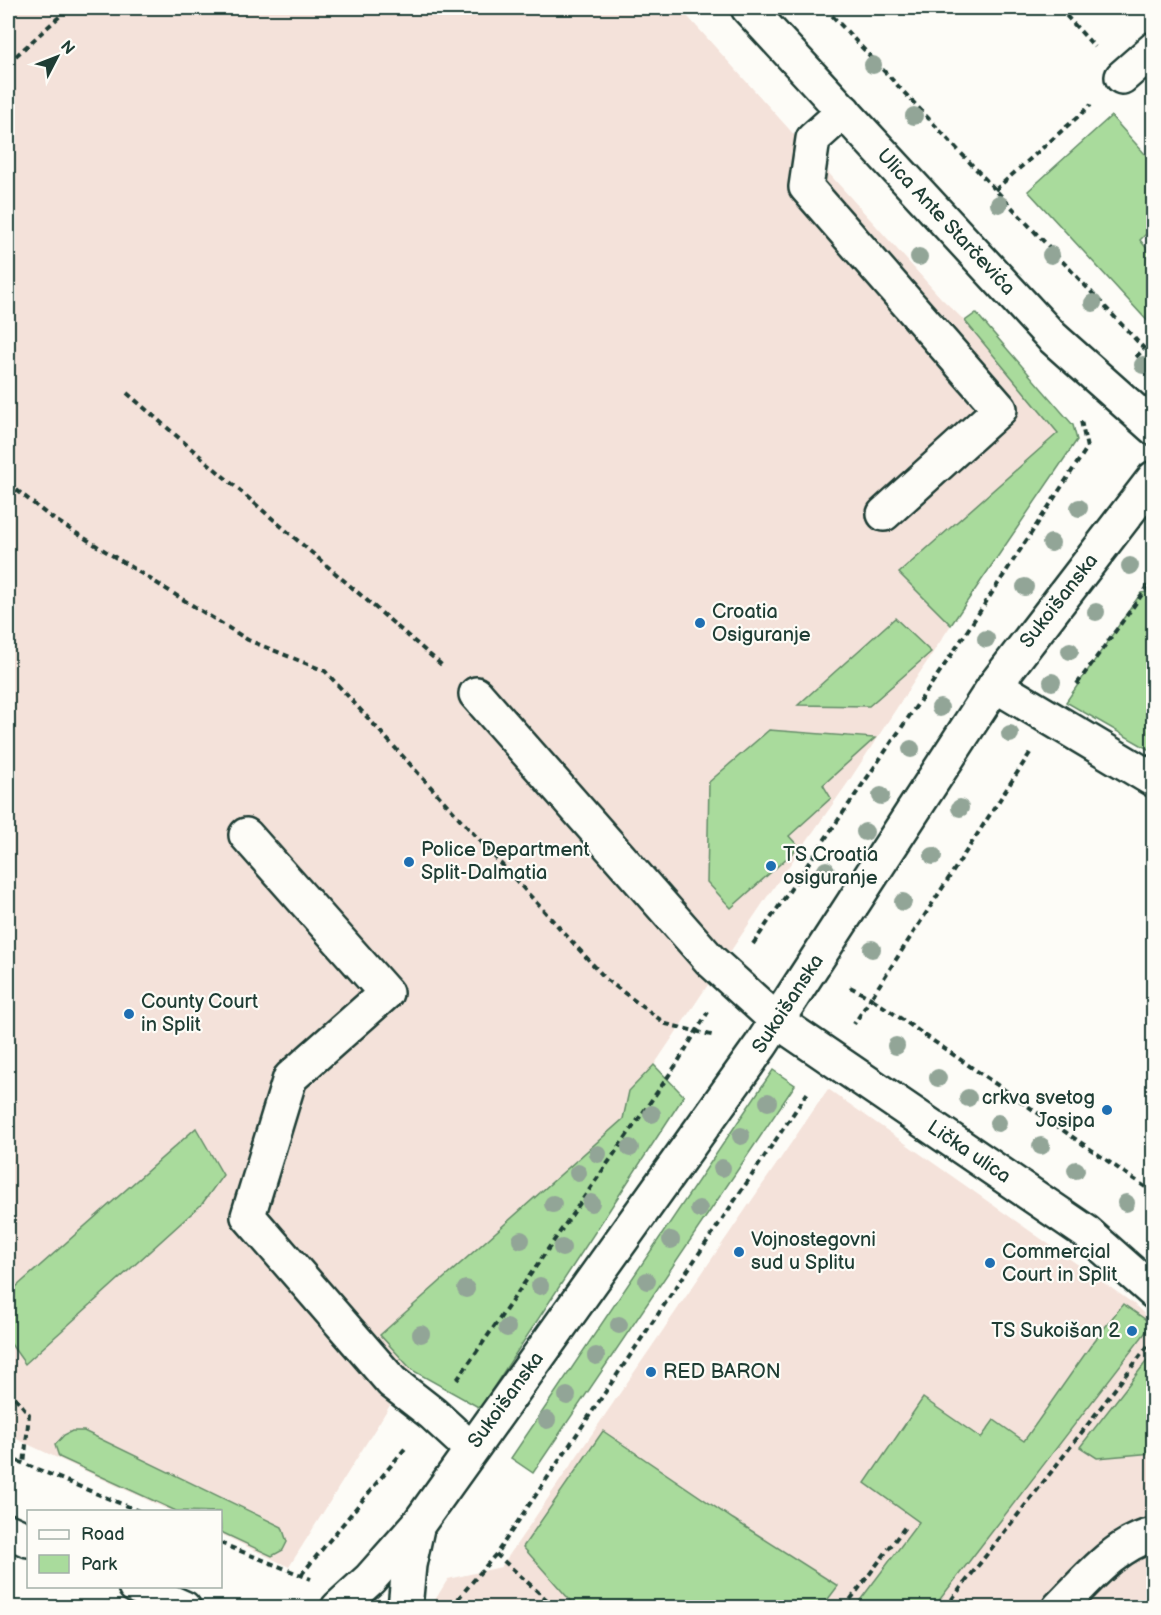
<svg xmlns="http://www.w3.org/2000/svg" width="1161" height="1615" font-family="'Balsamiq Sans',sans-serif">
<rect width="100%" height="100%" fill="#fdfcf7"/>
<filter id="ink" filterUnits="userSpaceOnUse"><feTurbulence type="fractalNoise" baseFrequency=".0167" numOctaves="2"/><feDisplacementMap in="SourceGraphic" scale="12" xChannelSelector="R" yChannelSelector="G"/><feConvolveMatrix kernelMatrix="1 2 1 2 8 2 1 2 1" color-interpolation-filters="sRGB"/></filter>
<g filter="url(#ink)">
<!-- built -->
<g fill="#f4e2da">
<path d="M 8,8 L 680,8 L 941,298 L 965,321 L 1059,433 L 899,573 L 951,625 L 847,784 L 767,897 L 654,1065 L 629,1091 L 623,1119 L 381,1335 L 412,1370 L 289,1567 L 221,1534 L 220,1512 L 171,1511 L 8,1435 Z"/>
<path d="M 828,1089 L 1134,1304 L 1153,1323 L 1153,1607 L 430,1608 L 448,1579 L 501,1567 Z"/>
</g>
<!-- green -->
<g fill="#a9db9c" stroke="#648c68" stroke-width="1.5">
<path d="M 1111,116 L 1153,163 L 1153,227 L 1140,240 L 1153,256 L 1153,327 L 1028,191 Z"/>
<path d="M 976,313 L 1073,425 L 1077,440 L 951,625 L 899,573 L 1058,433 L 965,321 Z"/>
<path d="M 1153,591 L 1154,591 L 1153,752 L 1066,702 L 1141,593 Z"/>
<path d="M 895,618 L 931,652 L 869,706 L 798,705 Z"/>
<path d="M 769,730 L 875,738 L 823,785 L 831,798 L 789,836 L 799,847 L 731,908 L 707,882 L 709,782 Z"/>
<path d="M 654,1065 L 684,1096 L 480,1408 L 412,1370 L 380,1335 L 623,1119 L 629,1091 Z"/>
<path d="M 773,1070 L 795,1085 L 533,1473 L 511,1458 Z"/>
<path d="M 196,1128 L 223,1175 L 202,1204 L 25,1364 L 8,1340 L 8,1294 Z"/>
<path d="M 1123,1304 L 1152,1324 L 934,1607 L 855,1607 L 919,1522 L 865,1483 L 923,1398 L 981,1438 L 994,1420 L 1024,1441 L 1092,1344 Z"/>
<path d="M 1153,1353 L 1153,1453 L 1097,1458 L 1080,1447 Z"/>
<path d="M 72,1431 L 84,1431 L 282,1527 L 287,1542 L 283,1550 L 272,1556 L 221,1532 L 220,1512 L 176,1511 L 59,1457 L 55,1445 L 64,1435 Z"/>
<path d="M 603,1431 L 733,1519 L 838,1586 L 822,1607 L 576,1607 L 523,1547 Z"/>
</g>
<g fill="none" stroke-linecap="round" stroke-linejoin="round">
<!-- minor casing -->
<g stroke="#1f3d34" stroke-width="38">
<g id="minor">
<path d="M 748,8 L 1052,337 L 1154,428"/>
<path d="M 1122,77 L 1154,49"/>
<path d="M 844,111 L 813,139 L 806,187 L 1000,409 L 884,514"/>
<path d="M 995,685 L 1154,780"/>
<path d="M 476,694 L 710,960 L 777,1021 L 1086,1232 L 1154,1292"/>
<path d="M 246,835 L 386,993 L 290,1078 L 248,1216 L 392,1382 L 433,1414 L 471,1449"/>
<path d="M 8,1531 L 28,1540"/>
<path d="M 135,1586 L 184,1608"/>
<path d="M 338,1608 L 370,1579 L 417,1526 L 761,1045 L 995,685 L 1154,478"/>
<path d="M 405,1608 L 409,1565 L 417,1528"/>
<path d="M 1059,1608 C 1085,1582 1117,1542 1154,1535"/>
</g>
</g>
<!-- path -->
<g stroke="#1f3d34" stroke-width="4" stroke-dasharray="6 4.5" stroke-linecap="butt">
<path d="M 825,8 L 1154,359"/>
<path d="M 1059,8 L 1095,47"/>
<path d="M 8,63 L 69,8"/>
<path d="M 995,190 L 1091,105"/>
<path d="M 1136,357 L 1144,349"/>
<path d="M 127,393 L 444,667"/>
<path d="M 8,483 L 49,516 L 248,640 L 325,671 L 607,980 L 666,1024 L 715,1036"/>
<path d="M 1077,684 L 1154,578"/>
<path d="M 1030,753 L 871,998 L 1154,1193"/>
<path d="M 753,944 L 952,654 L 1087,448 L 1081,421"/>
<path d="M 850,987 L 871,998 L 854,1024"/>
<path d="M 457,1380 L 676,1065 L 708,1012"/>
<path d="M 8,1389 L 29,1414 L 24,1465"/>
<path d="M 8,1457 L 141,1512"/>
<path d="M 220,1543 L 311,1579"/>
<path d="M 496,1554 L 556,1608"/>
<path d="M 301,1575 L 407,1446"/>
<path d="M 8,1605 L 13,1608"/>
<path d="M 453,1608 L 457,1600 L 496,1554 L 808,1092"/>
<path d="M 844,1608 L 905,1527"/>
<path d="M 945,1608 L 1052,1471 L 1154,1338"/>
</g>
<!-- minor -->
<use href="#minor" stroke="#fdfcf7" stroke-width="33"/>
</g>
<!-- trees -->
<g fill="#92a597">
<circle cx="873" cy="65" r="9"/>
<circle cx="914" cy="116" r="9"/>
<circle cx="999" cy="204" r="9"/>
<circle cx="1051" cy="255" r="9"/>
<circle cx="919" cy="257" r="9"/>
<circle cx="1093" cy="303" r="9"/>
<circle cx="1143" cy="365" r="9"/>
<circle cx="1079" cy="508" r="9"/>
<circle cx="1051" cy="543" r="9"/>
<circle cx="1130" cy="566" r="9"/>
<circle cx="1025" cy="587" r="9"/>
<circle cx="1096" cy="612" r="9"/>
<circle cx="986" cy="639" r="9"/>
<circle cx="1070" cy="651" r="9"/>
<circle cx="1052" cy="682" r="9"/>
<circle cx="940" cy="708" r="9"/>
<circle cx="1010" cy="734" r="9"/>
<circle cx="911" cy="749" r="9"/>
<circle cx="881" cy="796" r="9"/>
<circle cx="960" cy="808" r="9"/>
<circle cx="865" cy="832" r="9"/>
<circle cx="933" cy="856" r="9"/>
<circle cx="826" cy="870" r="9"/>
<circle cx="903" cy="902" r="9"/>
<circle cx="872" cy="949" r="9"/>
<circle cx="896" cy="1046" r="9"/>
<circle cx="938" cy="1078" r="9"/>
<circle cx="968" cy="1098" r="9"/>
<circle cx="768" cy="1102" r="9"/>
<circle cx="652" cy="1114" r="9"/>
<circle cx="998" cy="1123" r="9"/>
<circle cx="741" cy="1136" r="9"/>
<circle cx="1041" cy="1146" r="9"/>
<circle cx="630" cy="1148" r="9"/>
<circle cx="598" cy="1154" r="9"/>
<circle cx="722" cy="1168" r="9"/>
<circle cx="1076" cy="1170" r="9"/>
<circle cx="578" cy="1173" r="9"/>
<circle cx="591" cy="1203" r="9"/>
<circle cx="1126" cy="1203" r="9"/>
<circle cx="553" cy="1204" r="9"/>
<circle cx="699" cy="1209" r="9"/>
<circle cx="521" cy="1240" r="9"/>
<circle cx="671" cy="1240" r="9"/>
<circle cx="562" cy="1248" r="9"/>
<circle cx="647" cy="1281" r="9"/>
<circle cx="540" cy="1286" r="9"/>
<circle cx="466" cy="1289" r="9"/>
<circle cx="619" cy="1325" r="9"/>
<circle cx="507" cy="1328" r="9"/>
<circle cx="421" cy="1334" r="9"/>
<circle cx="596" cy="1356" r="9"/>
<circle cx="567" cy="1396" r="9"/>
<circle cx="547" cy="1420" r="9"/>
</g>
</g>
<!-- markers -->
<g fill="#1f6fb2" stroke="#fdfcf7" stroke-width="2">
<circle cx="700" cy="623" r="6"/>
<circle cx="409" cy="862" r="6"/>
<circle cx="771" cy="866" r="6"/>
<circle cx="129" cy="1014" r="6"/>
<circle cx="1107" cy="1110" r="6"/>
<circle cx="739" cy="1252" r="6"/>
<circle cx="990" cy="1263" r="6"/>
<circle cx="1132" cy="1331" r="6"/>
<circle cx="651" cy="1372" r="6"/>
</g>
<g text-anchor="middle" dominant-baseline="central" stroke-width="4.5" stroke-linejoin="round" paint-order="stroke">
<!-- street labels -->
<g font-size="20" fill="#1f3d34" stroke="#fdfcf7">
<text transform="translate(946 222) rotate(47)">Ulica Ante Starčevića</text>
<text transform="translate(1059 601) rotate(-52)">Sukoišanska</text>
<text transform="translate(788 1004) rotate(-57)">Sukoišanska</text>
<text transform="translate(969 1152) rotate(34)">Lička ulica</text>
<text transform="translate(506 1400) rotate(-54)">Sukoišanska</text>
</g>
<!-- poi labels -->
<g font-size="20" fill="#1f3d34" stroke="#fdfcf7" text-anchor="start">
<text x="712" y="612">Croatia<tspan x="712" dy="23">Osiguranje</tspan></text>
<text x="421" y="850">Police Department<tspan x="421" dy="23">Split-Dalmatia</tspan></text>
<text x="783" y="855">TS Croatia<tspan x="783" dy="23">osiguranje</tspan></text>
<text x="141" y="1002">County Court<tspan x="141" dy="23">in Split</tspan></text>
<text x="1095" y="1098" text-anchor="end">crkva svetog<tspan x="1095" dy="23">Josipa</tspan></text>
<text x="751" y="1240">Vojnostegovni<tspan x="751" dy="23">sud u Splitu</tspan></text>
<text x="1002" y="1252">Commercial<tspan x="1002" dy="23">Court in Split</tspan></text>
<text x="1120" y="1331" text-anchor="end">TS Sukoišan 2</text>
<text x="663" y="1372">RED BARON</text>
</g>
</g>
<!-- margin -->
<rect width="1161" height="1615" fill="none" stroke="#fdfcf7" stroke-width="30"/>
<rect x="15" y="15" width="1131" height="1585" fill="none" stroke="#1f3d34" stroke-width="2" filter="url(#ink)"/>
<!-- legend -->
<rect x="27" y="1510" width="195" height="78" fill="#fdfcf7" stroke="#a4b0a9" stroke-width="1.5"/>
<rect x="39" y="1530" width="30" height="9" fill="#fdfcf7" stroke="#a4b0a9" stroke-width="1.5"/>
<text x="81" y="1540" font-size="18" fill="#1f3d34">Road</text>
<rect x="39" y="1555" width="30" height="18" fill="#a9db9c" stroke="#a4b0a9" stroke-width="1.5"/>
<text x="81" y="1570" font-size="18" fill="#1f3d34">Park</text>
<!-- north arrow -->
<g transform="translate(57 57) rotate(48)" stroke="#fdfcf7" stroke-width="4.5" paint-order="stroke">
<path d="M0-4.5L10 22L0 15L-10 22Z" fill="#1f3d34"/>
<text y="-9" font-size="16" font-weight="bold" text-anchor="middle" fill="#1f3d34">N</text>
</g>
</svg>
